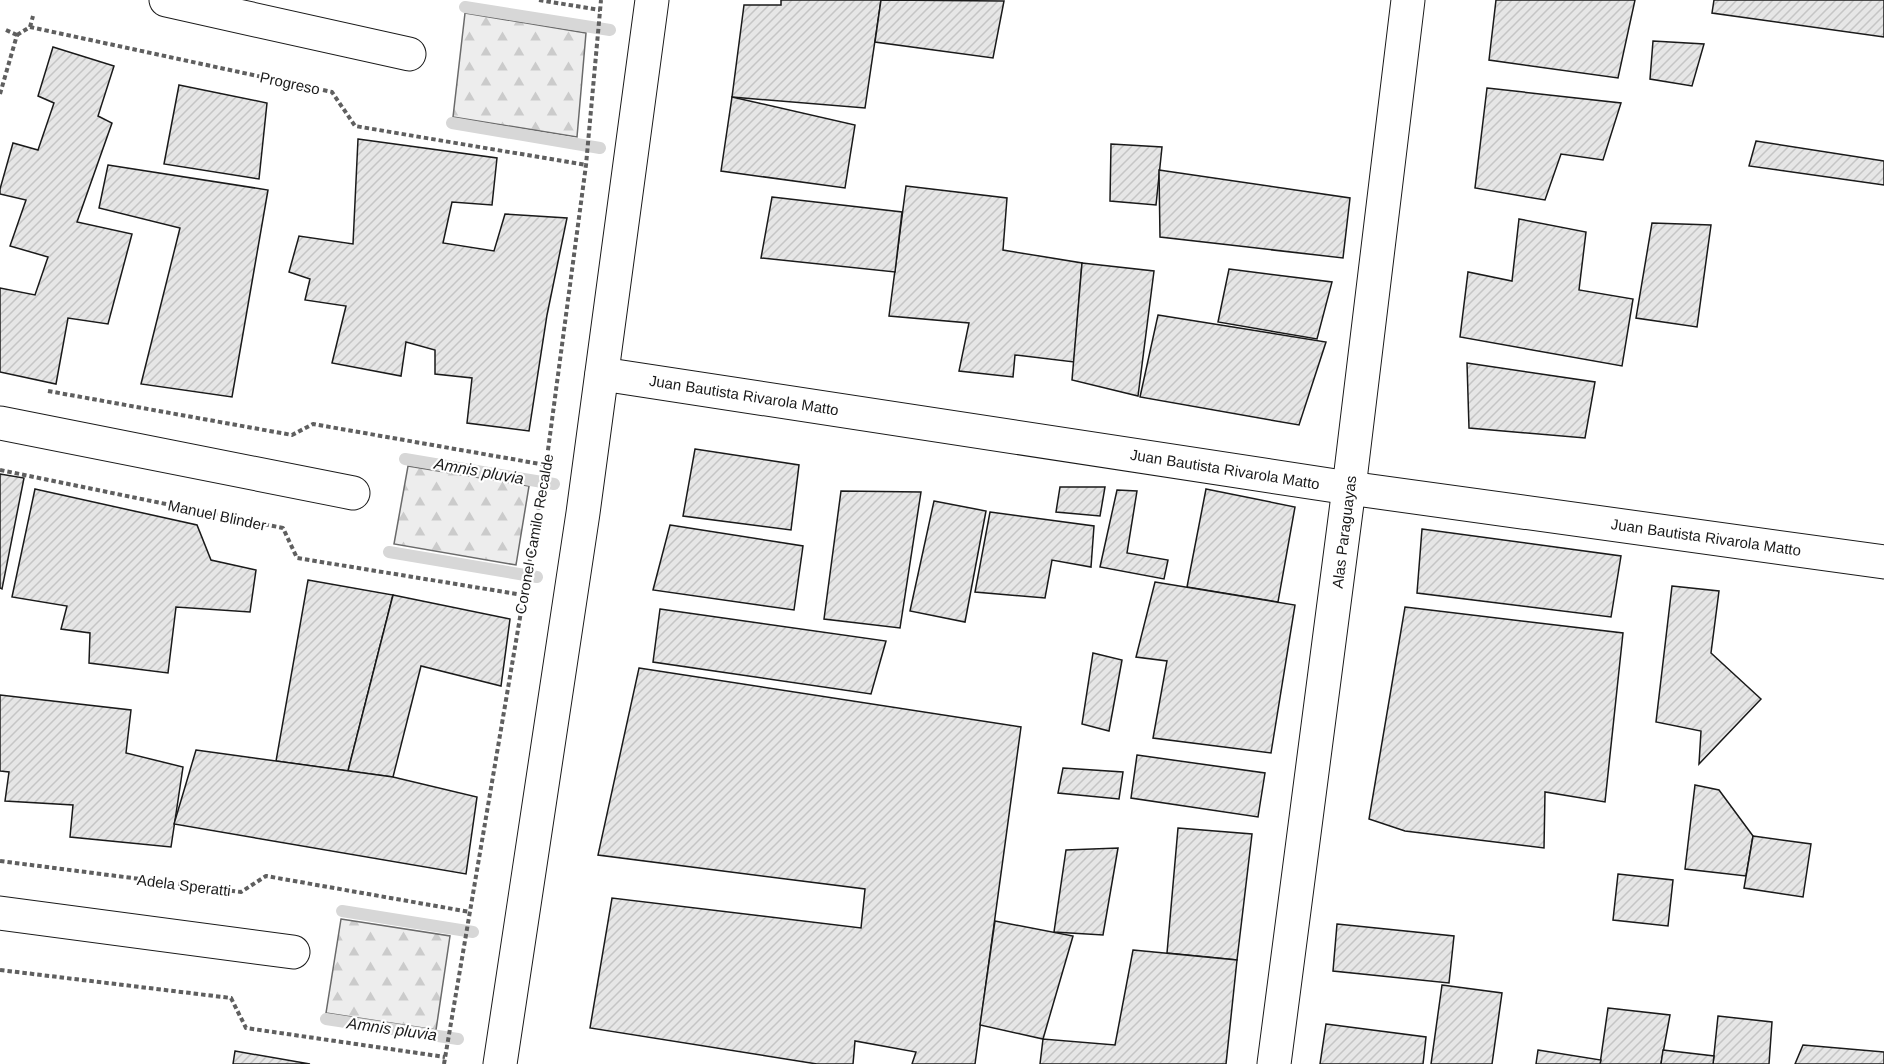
<svg xmlns="http://www.w3.org/2000/svg" width="1884" height="1064" font-family="Helvetica,sans-serif">
<defs>
<pattern id="forest-firs" width="22" height="20" patternUnits="userSpaceOnUse" patternTransform="scale(1.5)"><rect width="22" height="20" fill="#ededed"/><path d="M5 1l3.5 6h-7zM16 11l3.5 6h-7z" fill="#cbcbcb"/></pattern>
<pattern id="building-hatch" width="6" height="6" patternUnits="userSpaceOnUse" patternTransform="scale(1.5)"><rect width="6" height="6" fill="#e6e6e6"/><path d="M-1 1l2-2M0 6l6-6M5 7l2-2" fill="none" stroke="#c5c5c5"/></pattern>
</defs>
<rect width="100%" height="100%" fill="#fff"/>
<!-- forest -->
<g fill="url(#forest-firs)" stroke="#6a6a6a" stroke-width="1.5">
<path d="M 465,13 L 586,33 L 577,137 L 453,117 Z"/>
<path d="M 408,466 L 529,486 L 516,565 L 394,544 Z"/>
<path d="M 341,919 L 450,936 L 436,1030 L 326,1013 Z"/>
</g>
<g fill="none" stroke-linecap="round" stroke-linejoin="round">
<!-- stream -->
<g stroke="#d7d7d7" stroke-width="12">
<path d="M 465,7 L 610,30"/>
<path d="M 452,123 L 600,148"/>
<path d="M 405,459 L 554,484"/>
<path d="M 389,552 L 537,577"/>
<path d="M 342,911 L 473,932"/>
<path d="M 326,1019 L 458,1039"/>
</g>
</g>
<!-- building -->
<g fill="url(#building-hatch)" stroke="#1a1a1a" stroke-width="1.5">
<path d="M 781,0 L 881,0 L 865,108 L 732,97 L 744,5 L 781,5 Z"/>
<path d="M 881,0 L 1004,1 L 993,58 L 875,42 Z"/>
<path d="M 1496,0 L 1635,0 L 1618,78 L 1489,60 Z"/>
<path d="M 1714,0 L 1884,0 L 1884,37 L 1712,13 Z"/>
<path d="M 1653,41 L 1704,44 L 1692,86 L 1650,79 Z"/>
<path d="M 53,47 L 114,66 L 98,116 L 112,123 L 77,222 L 132,234 L 108,324 L 68,318 L 56,384 L 0,372 L 0,288 L 35,295 L 48,257 L 10,246 L 26,200 L 0,194 L 0,189 L 13,143 L 38,150 L 54,103 L 38,96 Z"/>
<path d="M 179,85 L 267,103 L 259,179 L 164,164 Z"/>
<path d="M 1487,88 L 1621,103 L 1603,160 L 1561,154 L 1545,200 L 1475,188 Z"/>
<path d="M 732,97 L 855,125 L 845,188 L 721,171 Z"/>
<path d="M 358,139 L 497,158 L 492,205 L 452,202 L 443,243 L 494,251 L 505,214 L 567,218 L 547,315 L 529,431 L 467,423 L 472,378 L 435,374 L 435,350 L 406,342 L 401,376 L 332,363 L 346,306 L 305,300 L 310,279 L 289,272 L 299,236 L 353,244 Z"/>
<path d="M 1756,141 L 1884,161 L 1884,185 L 1749,166 Z"/>
<path d="M 1111,144 L 1162,147 L 1156,205 L 1110,201 Z"/>
<path d="M 108,165 L 268,190 L 232,397 L 141,384 L 180,228 L 99,208 Z"/>
<path d="M 1159,170 L 1350,198 L 1343,258 L 1160,237 Z"/>
<path d="M 906,186 L 1007,198 L 1003,250 L 1082,263 L 1074,362 L 1015,355 L 1013,377 L 959,371 L 969,323 L 889,316 Z"/>
<path d="M 772,197 L 902,212 L 895,272 L 761,258 Z"/>
<path d="M 1519,219 L 1586,232 L 1579,290 L 1633,299 L 1622,366 L 1460,337 L 1468,272 L 1512,281 Z"/>
<path d="M 1652,223 L 1711,225 L 1697,327 L 1636,318 Z"/>
<path d="M 1082,263 L 1154,271 L 1138,396 L 1072,380 Z"/>
<path d="M 1229,269 L 1332,282 L 1317,339 L 1218,322 Z"/>
<path d="M 1158,315 L 1326,342 L 1299,425 L 1140,397 Z"/>
<path d="M 1467,363 L 1595,382 L 1585,438 L 1469,428 Z"/>
<path d="M 695,449 L 799,465 L 791,530 L 683,516 Z"/>
<path d="M 0,474 L 24,478 L 2,589 L 0,588 Z"/>
<path d="M 1060,487 L 1105,487 L 1100,516 L 1056,512 Z"/>
<path d="M 35,489 L 197,525 L 211,560 L 256,570 L 250,612 L 176,607 L 168,673 L 89,663 L 90,633 L 61,629 L 67,606 L 12,597 Z"/>
<path d="M 1206,489 L 1295,507 L 1278,602 L 1187,587 Z"/>
<path d="M 1117,490 L 1137,491 L 1127,553 L 1168,560 L 1164,579 L 1100,567 Z"/>
<path d="M 841,491 L 921,492 L 900,628 L 824,619 Z"/>
<path d="M 934,501 L 986,511 L 965,622 L 910,611 Z"/>
<path d="M 990,512 L 1094,526 L 1091,567 L 1052,560 L 1045,598 L 975,592 Z"/>
<path d="M 670,525 L 803,546 L 794,610 L 653,590 Z"/>
<path d="M 1422,529 L 1621,556 L 1611,617 L 1417,593 Z"/>
<path d="M 308,580 L 393,595 L 348,771 L 276,761 Z"/>
<path d="M 1155,582 L 1295,605 L 1271,753 L 1153,738 L 1167,661 L 1136,657 Z"/>
<path d="M 1672,586 L 1719,591 L 1711,653 L 1761,699 L 1699,764 L 1701,731 L 1656,722 Z"/>
<path d="M 393,595 L 510,619 L 501,686 L 421,666 L 393,777 L 348,771 Z"/>
<path d="M 1405,607 L 1623,633 L 1605,802 L 1545,792 L 1544,848 L 1405,831 L 1369,819 Z"/>
<path d="M 660,609 L 886,641 L 871,694 L 653,662 Z"/>
<path d="M 1093,653 L 1122,660 L 1109,731 L 1082,724 Z"/>
<path d="M 639,668 L 1021,727 L 975,1064 L 912,1064 L 916,1052 L 855,1041 L 853,1064 L 817,1064 L 590,1028 L 612,898 L 861,928 L 865,889 L 598,855 Z"/>
<path d="M 0,695 L 131,710 L 126,753 L 183,767 L 171,847 L 70,837 L 73,805 L 5,801 L 9,772 L 0,771 Z"/>
<path d="M 196,750 L 393,777 L 477,797 L 466,874 L 174,824 Z"/>
<path d="M 1137,755 L 1265,773 L 1258,817 L 1131,798 Z"/>
<path d="M 1063,768 L 1123,772 L 1119,799 L 1058,793 Z"/>
<path d="M 1695,785 L 1719,790 L 1753,836 L 1746,876 L 1685,869 Z"/>
<path d="M 1178,828 L 1252,834 L 1237,960 L 1167,953 Z"/>
<path d="M 1753,836 L 1811,844 L 1803,897 L 1744,888 Z"/>
<path d="M 1118,848 L 1103,935 L 1054,932 L 1066,850 Z"/>
<path d="M 1618,874 L 1673,880 L 1668,926 L 1613,920 Z"/>
<path d="M 995,921 L 1073,936 L 1043,1039 L 980,1025 Z"/>
<path d="M 1337,924 L 1454,936 L 1449,983 L 1333,971 Z"/>
<path d="M 1133,950 L 1237,960 L 1226,1064 L 1040,1064 L 1043,1039 L 1115,1045 Z"/>
<path d="M 1442,985 L 1502,993 L 1492,1064 L 1431,1064 Z"/>
<path d="M 1608,1008 L 1670,1015 L 1661,1064 L 1600,1064 Z"/>
<path d="M 1718,1016 L 1772,1022 L 1769,1064 L 1713,1064 Z"/>
<path d="M 1326,1024 L 1426,1037 L 1423,1064 L 1320,1064 Z"/>
<path d="M 1803,1045 L 1884,1052 L 1884,1064 L 1795,1064 Z"/>
<path d="M 1538,1050 L 1601,1060 L 1600,1064 L 1536,1064 Z"/>
<path d="M 1663,1050 L 1714,1056 L 1713,1064 L 1661,1064 Z"/>
<path d="M 235,1051 L 310,1064 L 233,1064 Z"/>
</g>
<g fill="none" stroke-linecap="round" stroke-linejoin="round">
<!-- minor casing -->
<g stroke="#1a1a1a" stroke-width="35">
<g id="minor">
<path d="M 166,0 L 409,54"/>
<path d="M 602,374 L 1349,488 L 1884,562"/>
<path d="M 0,423 L 353,493"/>
<path d="M 0,913 L 293,952"/>
<path d="M 500,1064 L 583,513 L 652,0"/>
<path d="M 1274,1064 L 1349,488 L 1408,0"/>
</g>
</g>
<!-- path -->
<g stroke="#5f5f5f" stroke-width="4" stroke-dasharray="4.5 3" stroke-linecap="butt">
<path d="M 539,0 L 600,10"/>
<path d="M 30,27 L 33,16"/>
<path d="M 6,30 L 17,35"/>
<path d="M 17,35 L 30,27 L 332,92 L 355,126 L 586,165"/>
<path d="M 0,94 L 17,35"/>
<path d="M 48,391 L 292,435 L 313,424 L 546,465"/>
<path d="M 0,470 L 283,528 L 297,558 L 523,595"/>
<path d="M 0,861 L 241,892 L 266,876 L 470,912"/>
<path d="M 0,970 L 231,998 L 246,1028 L 445,1057"/>
<path d="M 444,1064 L 546,465 L 586,165 L 601,0"/>
</g>
<!-- minor -->
<use href="#minor" stroke="#fff" stroke-width="33"/>
</g>
<g text-anchor="middle" dominant-baseline="central" stroke-width="4.5" stroke-linejoin="round" paint-order="stroke">
<!-- street labels -->
<g font-size="15" fill="#1a1a1a" stroke="#fff">
<text transform="translate(290 83) rotate(12)">Progreso</text>
<text transform="translate(744 395) rotate(9)">Juan Bautista Rivarola Matto</text>
<text transform="translate(1225 469) rotate(9)">Juan Bautista Rivarola Matto</text>
<text transform="translate(217 515) rotate(12)">Manuel Blinder</text>
<text transform="translate(1344 532) rotate(-83)">Alas Paraguayas</text>
<text transform="translate(534 534) rotate(-80)">Coronel Camilo Recalde</text>
<text transform="translate(1706 537) rotate(8)">Juan Bautista Rivarola Matto</text>
<text transform="translate(184 885) rotate(7)">Adela Speratti</text>
</g>
<!-- water labels -->
<g font-size="16" font-style="italic" fill="#1a1a1a" stroke="#fff">
<text transform="translate(479 471) rotate(10)">Amnis pluvia</text>
<text transform="translate(392 1029) rotate(8)">Amnis pluvia</text>
</g>
</g>
</svg>
